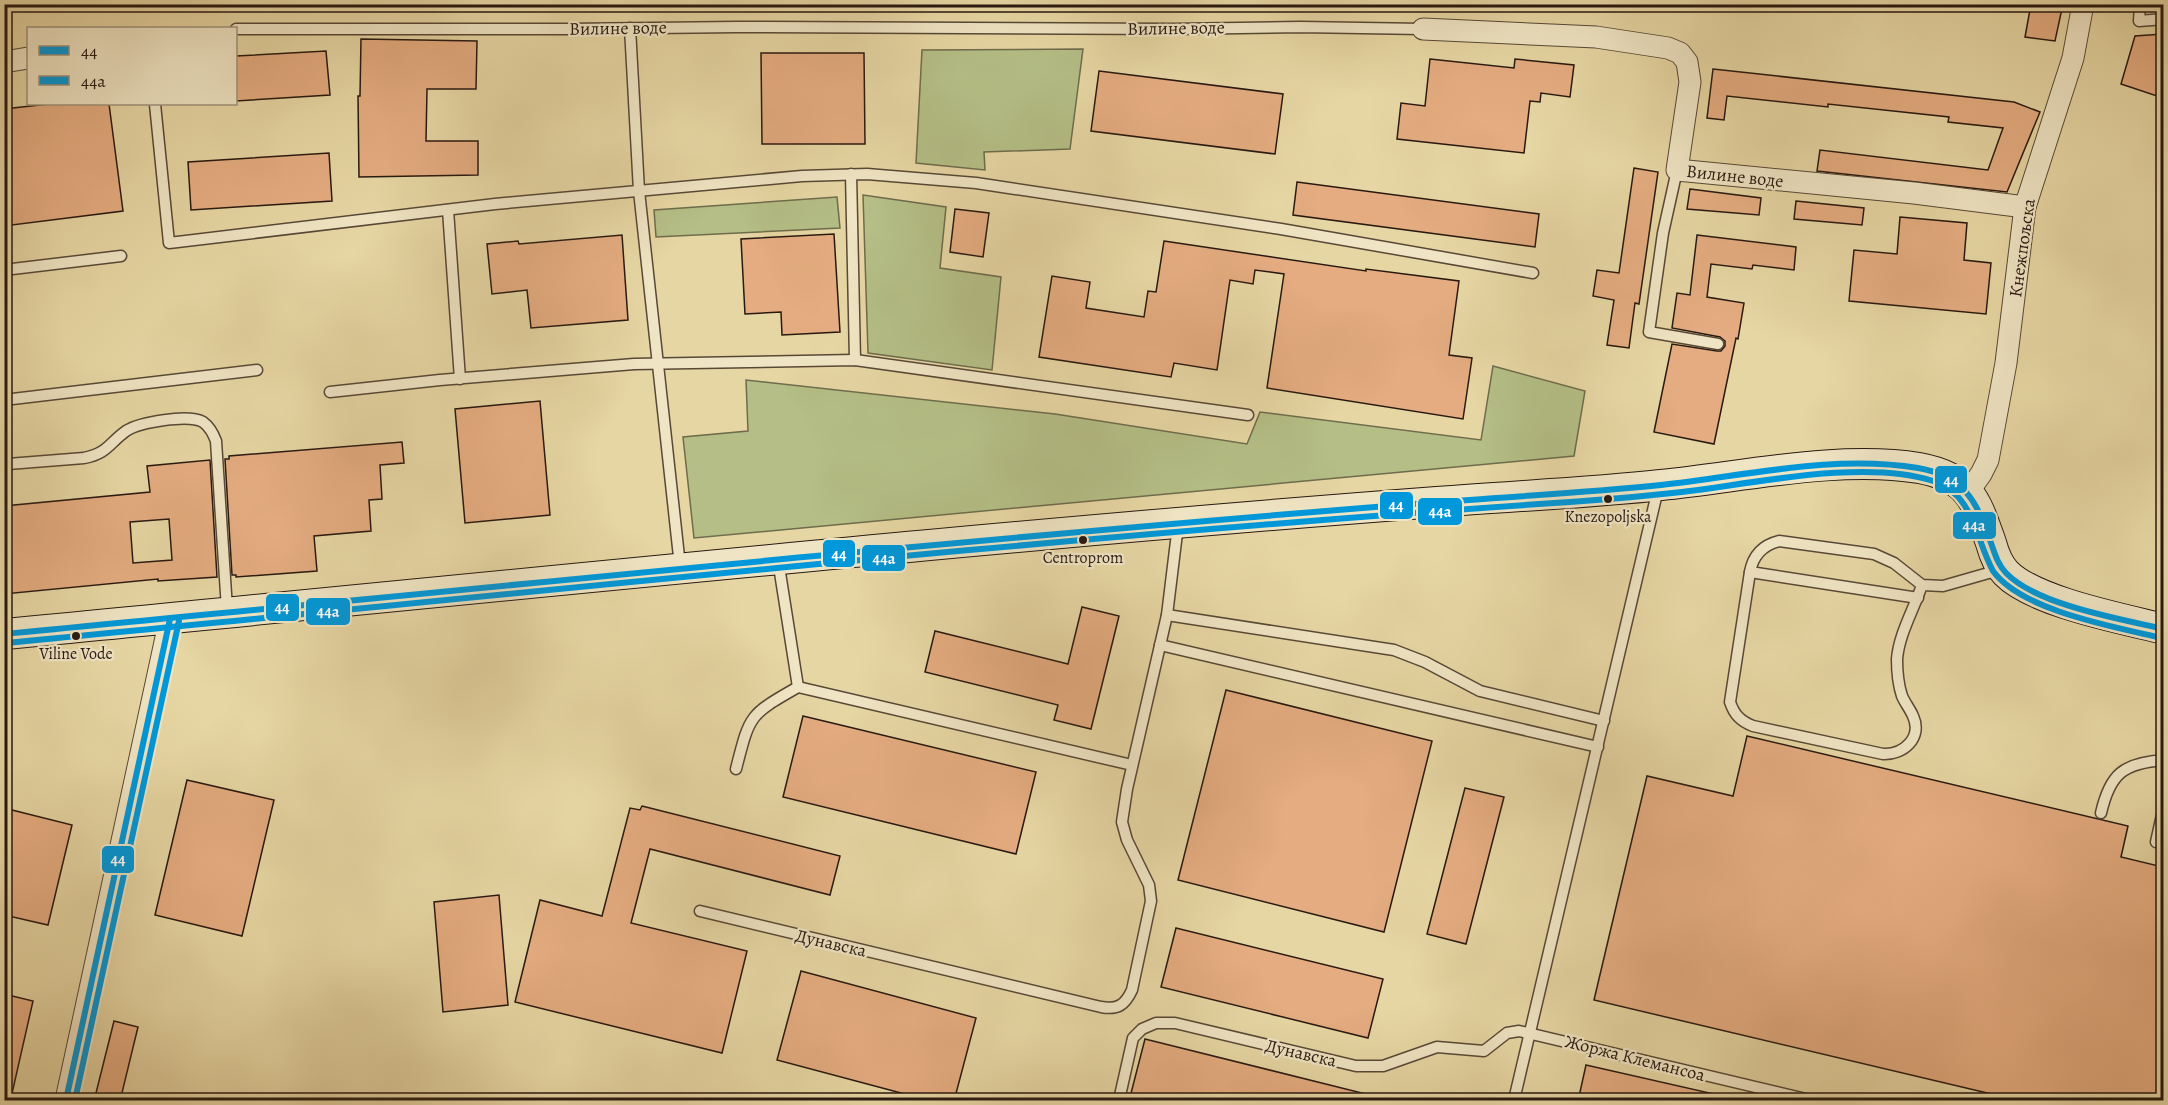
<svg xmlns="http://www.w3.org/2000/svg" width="2168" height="1105" font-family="Alegreya,serif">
<rect width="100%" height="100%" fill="#e6d6a3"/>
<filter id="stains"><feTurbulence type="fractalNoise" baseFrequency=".00333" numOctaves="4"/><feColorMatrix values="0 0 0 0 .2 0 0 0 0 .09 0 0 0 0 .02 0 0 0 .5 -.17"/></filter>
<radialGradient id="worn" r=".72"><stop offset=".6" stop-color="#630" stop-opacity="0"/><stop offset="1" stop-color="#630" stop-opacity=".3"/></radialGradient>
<!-- green -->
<g fill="#b4be86" stroke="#6e6c4c" stroke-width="1.5">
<path d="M 1083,49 L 1070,149 L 984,152 L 985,170 L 916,163 L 922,50 Z"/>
<path d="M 863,195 L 946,207 L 940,268 L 1001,277 L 992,370 L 868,353 Z"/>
<path d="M 837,197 L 840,228 L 656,237 L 654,210 Z"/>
<path d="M 1493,366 L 1585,391 L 1574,456 L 694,538 L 683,437 L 748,431 L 746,380 L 1055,414 L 1247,444 L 1260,412 L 1481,440 Z"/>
</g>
<!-- building -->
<g fill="#e4ac80" stroke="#281911" stroke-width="1.5" fill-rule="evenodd">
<path d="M 2031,4 L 2063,4 L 2055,41 L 2025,37 Z"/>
<path d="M 2163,34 L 2163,98 L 2121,84 L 2135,36 Z"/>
<path d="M 361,39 L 477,41 L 476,89 L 427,89 L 426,141 L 478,141 L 478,175 L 359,177 L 358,96 L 360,96 Z"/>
<path d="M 326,51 L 330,95 L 236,101 L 236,56 Z"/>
<path d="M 761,53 L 864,53 L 865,144 L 762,144 Z"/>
<path d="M 1430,59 L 1514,68 L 1515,59 L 1574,65 L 1570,97 L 1541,93 L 1540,102 L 1530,101 L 1524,153 L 1397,139 L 1401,103 L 1425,106 Z"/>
<path d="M 1713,69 L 2014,102 L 2040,112 L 2007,192 L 1817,171 L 1820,150 L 1988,170 L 2003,128 L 1948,122 L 1949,117 L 1828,104 L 1828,107 L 1727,96 L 1724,120 L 1707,118 Z"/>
<path d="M 1099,71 L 1283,94 L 1275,154 L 1091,131 Z"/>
<path d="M 49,104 L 109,104 L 123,211 L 4,226 L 4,109 Z"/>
<path d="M 329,153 L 332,201 L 191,210 L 188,162 Z"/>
<path d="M 1634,168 L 1658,172 L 1639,304 L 1635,303 L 1629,348 L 1607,345 L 1614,300 L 1593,296 L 1597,270 L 1619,273 Z"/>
<path d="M 1297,182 L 1539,214 L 1535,247 L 1293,215 Z"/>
<path d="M 1690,189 L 1761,198 L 1759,215 L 1687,209 Z"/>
<path d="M 1796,201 L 1864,208 L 1862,225 L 1794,219 Z"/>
<path d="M 955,209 L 989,213 L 983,257 L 950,252 Z"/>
<path d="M 1900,217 L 1967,223 L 1964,260 L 1991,263 L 1986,314 L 1849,301 L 1854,250 L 1897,254 Z"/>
<path d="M 834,234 L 840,332 L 782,335 L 781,312 L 745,314 L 741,239 Z"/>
<path d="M 622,235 L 628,320 L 531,328 L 527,290 L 492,294 L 487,244 L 518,241 L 519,244 Z"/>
<path d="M 1697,235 L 1796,247 L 1794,270 L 1753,265 L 1752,269 L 1711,264 L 1707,297 L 1744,303 L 1738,339 L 1736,338 L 1714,444 L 1654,432 L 1672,344 L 1717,351 L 1721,351 L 1725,346 L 1725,341 L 1720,337 L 1672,328 L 1677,293 L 1690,295 Z"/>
<path d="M 1164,241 L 1366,271 L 1366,269 L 1459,281 L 1449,355 L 1472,358 L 1463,419 L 1267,388 L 1284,274 L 1255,270 L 1253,284 L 1230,280 L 1217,370 L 1174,363 L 1171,377 L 1039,357 L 1052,276 L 1090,282 L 1086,308 L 1144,317 L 1148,291 L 1156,292 Z"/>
<path d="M 540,401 L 550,515 L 465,523 L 455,409 Z"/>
<path d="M 402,442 L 404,463 L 380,465 L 382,499 L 369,500 L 371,531 L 314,536 L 317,571 L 236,577 L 236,575 L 232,575 L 225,459 L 229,459 L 229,456 Z"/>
<path d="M 210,460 L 217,577 L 158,581 L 158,579 L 4,594 L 4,506 L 150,492 L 147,466 ZM 169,519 L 172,560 L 133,563 L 130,522 Z"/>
<path d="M 1082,607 L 1119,616 L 1091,729 L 1054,720 L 1058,705 L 925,672 L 935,631 L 1068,664 Z"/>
<path d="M 1226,690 L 1432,741 L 1384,932 L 1178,880 Z"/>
<path d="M 803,716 L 1036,772 L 1016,854 L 783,797 Z"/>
<path d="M 1747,736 L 2128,826 L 2121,857 L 2163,867 L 2163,1101 L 2021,1101 L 1594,1000 L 1647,776 L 1733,796 Z"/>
<path d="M 187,780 L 274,800 L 242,936 L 155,915 Z"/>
<path d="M 1465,788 L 1504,797 L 1466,944 L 1427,934 Z"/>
<path d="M 642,806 L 840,856 L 830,895 L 650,849 L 631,923 L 747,951 L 722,1053 L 515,1002 L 540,900 L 602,916 L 630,808 L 640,810 Z"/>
<path d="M 4,808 L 72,825 L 48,925 L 4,915 Z"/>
<path d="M 499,895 L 508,1005 L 443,1012 L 434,902 Z"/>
<path d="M 1176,928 L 1383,979 L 1368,1038 L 1161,987 Z"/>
<path d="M 801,971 L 976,1018 L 954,1101 L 931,1101 L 777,1060 Z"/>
<path d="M 4,994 L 33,1001 L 11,1098 L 4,1097 Z"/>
<path d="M 114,1021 L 138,1027 L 120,1101 L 94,1101 Z"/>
<path d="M 1145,1039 L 1370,1095 L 1370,1101 L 1129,1101 Z"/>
<path d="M 1586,1065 L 1714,1094 L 1714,1101 L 1578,1101 Z"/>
</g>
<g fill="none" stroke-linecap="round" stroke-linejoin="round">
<!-- lane casing -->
<g stroke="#584836" stroke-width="13">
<g id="lane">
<path d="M 2140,4 L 2139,21 L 2164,19"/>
<path d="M 630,28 L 639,191 L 680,566"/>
<path d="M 236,29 L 568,29 L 737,27 L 1174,29 L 1300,27 L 1423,29"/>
<path d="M 155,104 L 169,243 L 495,204 L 802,176 L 867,174 L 976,183 L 1281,229 L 1533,273"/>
<path d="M 1677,170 L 1663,233 L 1649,332 L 1718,344"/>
<path d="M 851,174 L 855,360"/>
<path d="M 448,210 L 460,379"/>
<path d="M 4,270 L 121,256"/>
<path d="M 330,392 L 440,380 L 634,364 L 855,360 L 1248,415"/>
<path d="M 4,400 L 257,370"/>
<path d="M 8,464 L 84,458 C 108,453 108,444 126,431 C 140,422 188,414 203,422 C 210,427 213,433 216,441 L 227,609"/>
<path d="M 778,560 L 798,687"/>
<path d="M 1750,572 L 1918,598"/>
<path d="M 1922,585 C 1914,609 1899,634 1897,659 C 1897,672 1898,684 1902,696 C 1905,703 1910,709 1913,716 C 1923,738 1903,755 1883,754 L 1753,726 C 1740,721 1734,714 1730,702 L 1750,572 C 1753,555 1763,545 1779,541 L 1874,554 L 1894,563 L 1922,585 L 1943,586 L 1999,570"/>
<path d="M 1167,615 L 1394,650 L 1425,662 L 1480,691 L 1604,721"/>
<path d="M 1160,645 L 1598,747"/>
<path d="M 798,687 L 1132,765"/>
<path d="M 736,769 C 750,714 749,715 798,687"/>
<path d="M 2101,813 C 2110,774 2123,763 2164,760"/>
<path d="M 2156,842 L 2164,806"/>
<path d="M 700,911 L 1101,1007 C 1118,1010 1125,1005 1132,990 L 1151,901 L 1149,885 L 1127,840 L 1122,822 L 1127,789 L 1167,615 L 1178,525"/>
<path d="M 1119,1100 L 1133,1038 L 1142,1029 L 1156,1023 L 1175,1023 L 1356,1066 L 1383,1066 L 1437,1047 L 1484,1051 L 1507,1033 L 1519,1031 L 1810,1100"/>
<path d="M 1514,1100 L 1658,489"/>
</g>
</g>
<!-- street casing -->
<g stroke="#584836" stroke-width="23">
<g id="street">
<path d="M 1423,29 L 1596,37 L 1668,48 L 1680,53 L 1687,62 L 1690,82 L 1677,170 L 1914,193 L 2025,207"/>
<path d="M 4,62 L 28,58"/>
<path d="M 1968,492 L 1981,474 L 1988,460 L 2006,363 L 2025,207 L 2073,58 L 2083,4"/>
<path d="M 66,1100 L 170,619"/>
</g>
</g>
<!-- secondary casing -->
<g stroke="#281911" stroke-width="32">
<path id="secondary" d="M 4,634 C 482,589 959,538 1437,502 C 1512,496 1587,493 1661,485 C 1742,477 1839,455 1919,468 C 1969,477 1976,500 1991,543 C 1994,554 1998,565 2006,573 C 2034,602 2124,619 2164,629"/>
</g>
<!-- lane -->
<use href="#lane" stroke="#efe4c3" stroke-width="10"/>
<!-- street -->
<use href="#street" stroke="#efe4c3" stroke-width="21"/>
<!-- secondary -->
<use href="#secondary" stroke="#efe4c3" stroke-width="30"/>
<!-- bus-1 casing -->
<g stroke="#efe4c3" stroke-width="10">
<g id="bus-1">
<path d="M 4,634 C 478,589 952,540 1426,503 C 1504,497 1583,493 1661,485 C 1745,476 1834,454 1918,468 C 1965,476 1977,502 1991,543 C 1995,554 1998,565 2006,573 C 2037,605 2120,619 2164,629"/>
<path d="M 66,1100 L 170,619"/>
</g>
</g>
<!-- bus-2 casing -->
<g stroke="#efe4c3" stroke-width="10">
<g id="bus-2">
<path d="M 5,643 C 521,594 1037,538 1554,503 C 1602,500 1650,496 1698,490 C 1764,481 1869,460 1933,481 C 1974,494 1975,538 1993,571 C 2022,611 2115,627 2162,638"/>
<path d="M 75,1100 L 179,621"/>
</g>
</g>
<!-- bus-1 -->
<use href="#bus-1" stroke="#0098da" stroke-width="6"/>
<!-- bus-2 -->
<use href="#bus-2" stroke="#0098da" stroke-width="6"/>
</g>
<!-- markers -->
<g fill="#281911" stroke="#efe4c3" stroke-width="2">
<circle cx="1608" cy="499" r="5"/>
<circle cx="1083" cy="540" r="5"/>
<circle cx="76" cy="636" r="5"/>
</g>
<g text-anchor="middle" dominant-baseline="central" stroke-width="4.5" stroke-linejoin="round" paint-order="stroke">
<!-- bus labels -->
<g font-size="16" fill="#281911" stroke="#efe4c3">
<text x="1608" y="517">Knezopoljska</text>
<text x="1083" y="558">Centroprom</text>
<text x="76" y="654">Viline Vode</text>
</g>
<!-- street labels -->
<g font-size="18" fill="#281911" stroke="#efe4c3">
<text transform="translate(618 28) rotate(-1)">Вилине воде</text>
<text transform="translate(1176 28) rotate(-1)">Вилине воде</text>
<text transform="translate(1735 176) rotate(6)">Вилине воде</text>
<text transform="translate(2022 248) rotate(-82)">Кнежпољска</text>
<text transform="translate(831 943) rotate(13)">Дунавска</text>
<text transform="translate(1301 1053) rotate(13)">Дунавска</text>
<text transform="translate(1635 1058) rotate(14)">Жоржа Клемансоа</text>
</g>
</g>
<g stroke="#efe4c3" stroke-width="2">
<rect x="1934" y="465" width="34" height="29" rx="6" fill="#0098da"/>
<rect x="1379" y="491" width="35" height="29" rx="6" fill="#0098da"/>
<rect x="1417" y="497" width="46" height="29" rx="6" fill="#0098da"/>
<rect x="1952" y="511" width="45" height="29" rx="6" fill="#0098da"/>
<rect x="822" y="539" width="34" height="29" rx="6" fill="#0098da"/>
<rect x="861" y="544" width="45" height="28" rx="6" fill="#0098da"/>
<rect x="265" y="593" width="35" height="29" rx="6" fill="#0098da"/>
<rect x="305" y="597" width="46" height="29" rx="6" fill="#0098da"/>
<rect x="101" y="845" width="34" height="29" rx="6" fill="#0098da"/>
</g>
<g font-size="16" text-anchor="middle" font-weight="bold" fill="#fff">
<text x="1951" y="486">44</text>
<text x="1396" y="511">44</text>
<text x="1440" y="517">44a</text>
<text x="1974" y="531">44a</text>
<text x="839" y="560">44</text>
<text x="884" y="564">44a</text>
<text x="282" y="613">44</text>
<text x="328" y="617">44a</text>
<text x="118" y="865">44</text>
</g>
<!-- margin -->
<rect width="2168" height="1105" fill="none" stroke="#e6d6a3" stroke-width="24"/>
<rect x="6" y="6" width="2156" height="1093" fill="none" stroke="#281911" stroke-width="3"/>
<rect x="12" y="12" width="2144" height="1081" fill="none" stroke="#281911" stroke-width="1.5"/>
<!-- legend -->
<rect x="27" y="27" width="210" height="78" fill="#efe4c3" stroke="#9f937c" stroke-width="1.5"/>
<rect x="39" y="46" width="30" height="9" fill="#0098da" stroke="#9f937c" stroke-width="1.5"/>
<text x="81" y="57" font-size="18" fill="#281911">44</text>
<rect x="39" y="76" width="30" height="9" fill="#0098da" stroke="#9f937c" stroke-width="1.5"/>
<text x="81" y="87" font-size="18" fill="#281911">44a</text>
<rect width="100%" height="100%" filter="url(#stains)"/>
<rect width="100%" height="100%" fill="url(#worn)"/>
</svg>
